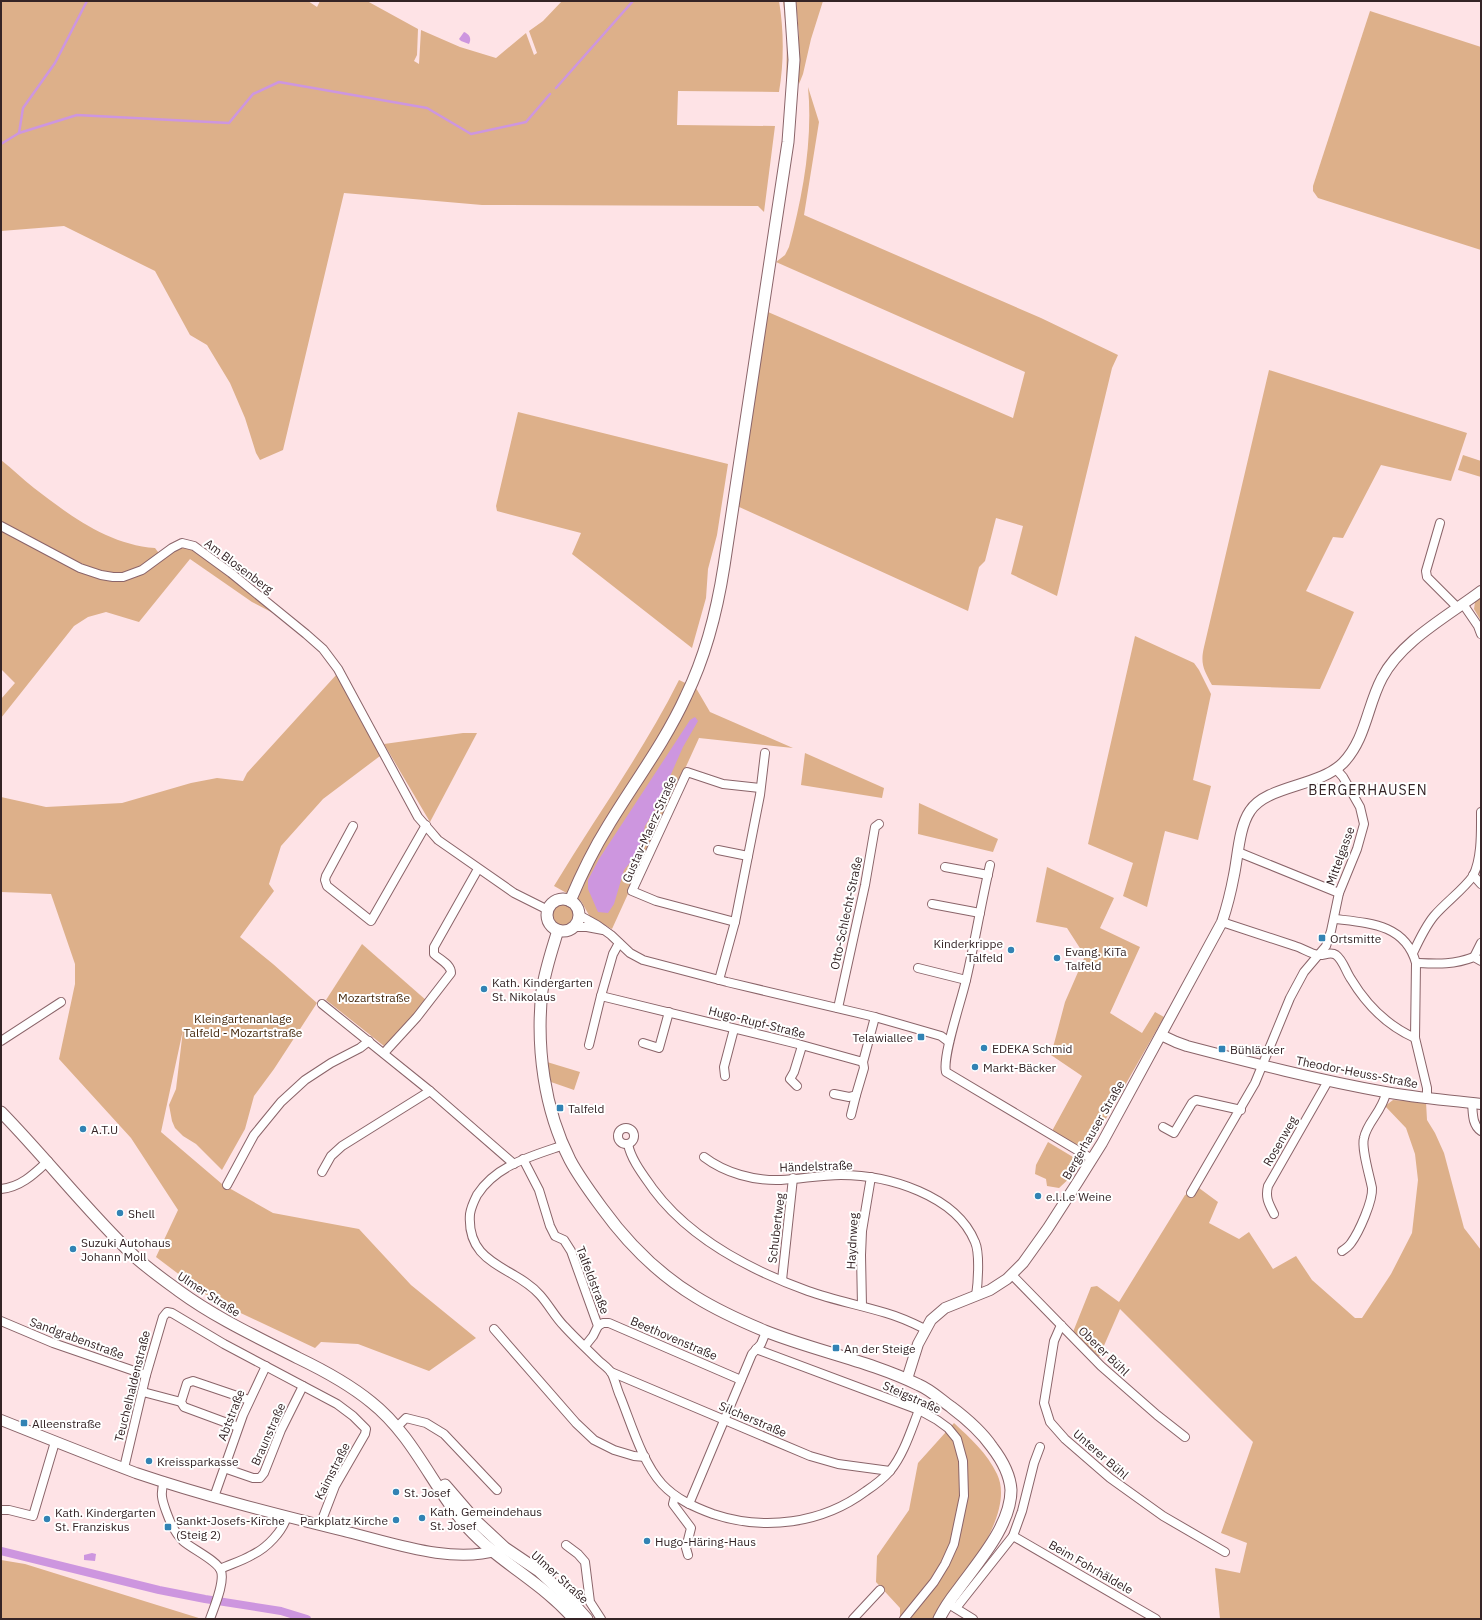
<svg xmlns="http://www.w3.org/2000/svg" width="1482" height="1620" font-family="'IBM Plex Sans',sans-serif">
<rect width="100%" height="100%" fill="#fee3e6"/>
<!-- green -->
<g fill="#ddb08a">
<path d="M 1,1 L 308,1 L 317,7 L 320,1 L 367,1 L 418,29 L 417,55 L 414,61 L 419,64 L 421,30 L 460,47 L 496,58 L 526,33 L 534,55 L 537,53 L 529,31 L 543,21 L 562,1 L 779,1 C 784,31 784,62 779,92 L 678,91 L 677,125 L 775,126 L 764,212 L 758,206 L 482,205 L 344,193 L 283,450 L 260,460 L 256,453 L 245,418 L 230,383 L 207,345 L 190,335 L 155,271 L 64,226 L 1,231 Z"/>
<path d="M 783,1 L 788,1 L 789,86 L 786,87 L 787,39 Z"/>
<path d="M 796,1 L 823,1 L 811,39 L 803,74 L 799,84 L 799,36 Z"/>
<path d="M 1370,11 L 1481,47 L 1481,250 L 1318,198 L 1313,191 L 1313,186 Z"/>
<path d="M 808,87 L 819,122 L 804,215 L 1041,318 L 1118,355 L 1112,368 L 1057,596 L 1011,574 L 1023,526 L 996,518 L 985,561 L 979,567 L 968,611 L 737,506 L 768,312 L 1013,418 L 1025,372 L 776,262 L 785,255 L 789,247 C 803,195 813,139 808,87 Z"/>
<path d="M 1269,370 L 1467,433 L 1451,481 L 1381,465 L 1343,538 L 1333,537 L 1306,591 L 1354,612 L 1320,689 L 1212,685 C 1204,670 1200,664 1204,647 Z"/>
<path d="M 518,412 L 728,464 L 717,535 L 708,569 L 706,598 L 692,648 L 572,554 L 581,533 L 497,511 L 496,506 Z"/>
<path d="M 1463,455 L 1481,461 L 1481,477 L 1458,470 Z"/>
<path d="M 1,460 C 13,469 22,479 34,488 C 69,515 109,545 155,548 L 158,552 L 158,557 C 119,584 101,577 61,556 L 59,560 C 86,573 116,588 146,572 C 156,567 174,545 186,546 C 202,549 256,596 271,609 L 273,613 L 252,602 L 190,559 L 139,622 L 106,612 L 88,617 L 74,626 L 1,718 L 1,699 L 15,683 L 1,669 Z"/>
<path d="M 1481,597 L 1481,621 L 1474,609 L 1475,602 Z"/>
<path d="M 1135,636 L 1194,663 L 1199,670 L 1211,694 L 1193,780 L 1211,786 L 1198,840 L 1165,831 L 1147,907 L 1123,896 L 1133,863 L 1088,844 Z"/>
<path d="M 337,674 L 377,744 L 380,756 L 323,799 L 281,846 L 269,884 L 274,891 L 240,937 L 273,964 L 317,1003 L 274,1069 L 254,1096 L 245,1129 L 222,1170 L 196,1144 L 183,1136 L 175,1128 L 172,1121 L 169,1105 L 176,1089 L 183,1030 L 161,1132 L 222,1184 L 273,1213 L 359,1229 L 411,1285 L 476,1338 L 429,1371 L 358,1344 L 321,1342 L 315,1348 L 213,1300 L 156,1257 L 178,1210 L 131,1138 L 59,1059 L 75,984 L 75,964 L 51,894 L 1,892 L 1,797 L 46,807 L 122,803 L 191,783 L 217,778 L 243,781 L 247,773 Z"/>
<path d="M 679,680 L 696,688 L 710,712 L 793,748 L 699,738 L 612,929 L 590,917 L 581,901 L 554,886 C 595,818 643,752 679,680 Z"/>
<path d="M 463,733 L 477,733 L 430,822 L 384,744 Z"/>
<path d="M 805,753 L 884,788 L 882,798 L 801,785 Z"/>
<path d="M 919,803 L 998,839 L 993,852 L 918,834 Z"/>
<path d="M 1047,867 L 1114,898 L 1100,928 L 1140,947 L 1110,1013 L 1142,1033 L 1155,1012 L 1164,1017 L 1092,1143 L 1087,1146 L 1079,1146 L 1052,1131 L 1082,1076 L 1051,1055 L 1065,1002 L 1085,956 L 1067,928 L 1036,922 Z"/>
<circle cx="563" cy="915" r="12"/>
<path d="M 362,944 L 427,1001 L 414,1016 L 384,1046 L 326,1000 Z"/>
<path d="M 547,1062 L 580,1072 L 574,1090 L 551,1082 Z"/>
<path d="M 1393,1100 L 1426,1102 L 1427,1120 L 1435,1133 L 1444,1153 L 1464,1228 L 1481,1250 L 1481,1619 L 1220,1619 L 1215,1568 L 1240,1573 L 1247,1543 L 1221,1533 L 1253,1442 L 1120,1309 L 1099,1357 L 1073,1332 L 1091,1287 L 1097,1286 L 1119,1302 L 1185,1195 L 1199,1188 L 1218,1202 L 1209,1223 L 1239,1239 L 1249,1232 L 1273,1269 L 1296,1256 L 1312,1280 L 1355,1318 L 1362,1318 L 1391,1274 L 1412,1233 L 1418,1180 L 1415,1154 L 1406,1128 L 1385,1106 Z"/>
<path d="M 1048,1142 L 1073,1157 L 1074,1174 L 1059,1188 L 1047,1186 L 1046,1179 L 1035,1174 L 1036,1165 Z"/>
<path d="M 954,1423 C 970,1438 987,1453 997,1474 C 1017,1515 957,1585 935,1619 L 900,1619 L 900,1608 L 876,1582 L 877,1556 L 909,1510 L 918,1463 Z"/>
<path d="M 1,1560 L 25,1564 L 202,1619 L 1,1619 Z"/>
</g>
<!-- water -->
<g fill="#cd96df">
<path d="M 464,32 C 469,34 472,38 469,44 L 461,41 L 459,39 Z"/>
<path d="M 695,717 L 698,721 L 683,747 L 656,808 L 645,826 L 642,840 L 633,859 L 624,870 L 614,904 L 608,913 L 598,912 L 588,889 L 588,880 L 599,859 L 690,720 Z"/>
<path d="M 92,1553 L 96,1554 L 95,1561 L 84,1560 L 84,1555 Z"/>
</g>
<g fill="none" stroke-linecap="round" stroke-linejoin="round">
<!-- stream -->
<g stroke="#cd96df" stroke-width="2.5">
<path d="M 556,88 L 633,1"/>
<path d="M 19,133 L 23,108 L 55,63 L 87,1"/>
<path d="M 1,144 L 19,133 L 77,115 L 229,123 L 253,94 L 279,82 L 427,108 L 471,134 L 526,122 L 550,94"/>
</g>
<!-- canal -->
<path stroke="#cd96df" stroke-width="8" d="M 1,1551 L 159,1590 L 205,1599 L 281,1611 L 307,1619"/>
<!-- minor casing -->
<g stroke="#8a6469" stroke-width="10">
<g id="minor">
<path d="M 1440,523 L 1426,571 L 1427,577 L 1458,608"/>
<path d="M 1,526 L 80,568 L 101,575 L 113,577 L 123,577 L 142,570 L 172,548 L 182,543 L 194,546 L 231,573 L 306,634 L 323,649 L 338,669 L 418,817 L 432,833 L 438,840 L 514,893 L 548,910"/>
<path d="M 1463,604 L 1478,626 L 1481,634"/>
<path d="M 353,826 L 326,876 L 325,880 L 327,886 L 371,921 L 426,825"/>
<path d="M 718,850 L 748,856"/>
<path d="M 1238,852 L 1339,893"/>
<path d="M 990,865 C 981,903 975,942 966,980 C 962,999 942,1056 946,1072 L 1092,1159"/>
<path d="M 945,867 L 988,875"/>
<path d="M 1473,875 L 1481,884"/>
<path d="M 932,904 L 980,913"/>
<path d="M 579,915 L 597,925 L 611,935 L 630,953 L 643,960 L 727,982 L 875,1017 L 941,1036 L 949,1042"/>
<path d="M 1335,919 C 1369,923 1405,924 1416,963 L 1415,1038 L 1427,1088 L 1427,1099"/>
<path d="M 735,922 L 656,901 L 632,891 L 687,772 L 723,784 L 760,788"/>
<path d="M 1222,922 C 1247,930 1271,938 1295,946 C 1302,948 1311,954 1318,955 C 1324,956 1330,951 1336,955 C 1343,960 1346,972 1351,979 C 1366,1004 1388,1026 1415,1038"/>
<path d="M 574,927 L 587,927 L 603,930"/>
<path d="M 619,943 L 613,954 L 601,996 L 798,1044 L 863,1062 L 875,1017"/>
<path d="M 1413,953 C 1419,940 1425,927 1434,916 C 1445,903 1464,889 1473,876 C 1482,858 1481,831 1481,812"/>
<path d="M 1474,957 L 1481,943"/>
<path d="M 1416,963 C 1438,964 1453,965 1474,957 L 1481,961"/>
<path d="M 918,968 L 966,980"/>
<path d="M 719,980 L 735,922 L 748,856 L 760,795 L 765,753"/>
<path d="M 322,1004 L 430,1091 L 514,1164"/>
<path d="M 838,1008 L 865,885 L 875,827 L 879,824"/>
<path d="M 1,1041 L 61,1002"/>
<path d="M 643,1043 L 659,1048 L 669,1012"/>
<path d="M 589,1045 L 601,996"/>
<path d="M 384,1053 L 417,1017 L 451,973 C 451,964 440,960 434,954 L 434,947 L 478,869"/>
<path d="M 725,1076 L 724,1067 L 734,1029"/>
<path d="M 797,1086 L 790,1079 L 794,1072 L 802,1046"/>
<path d="M 834,1094 L 849,1097 L 856,1095 L 864,1068 L 863,1062"/>
<path d="M 1472,1103 C 1473,1113 1472,1125 1481,1131"/>
<path d="M 851,1115 L 856,1095"/>
<path d="M 1163,1127 L 1174,1133 L 1192,1103 L 1196,1100 L 1241,1110"/>
<circle cx="626" cy="1136" r="8"/>
<path d="M 628,1144 C 631,1160 644,1176 653,1189 C 690,1239 750,1270 808,1291 C 833,1300 860,1305 886,1313 C 900,1317 913,1323 925,1329"/>
<path d="M 564,1145 C 532,1156 496,1165 477,1195 C 474,1201 471,1207 470,1214 C 466,1266 515,1266 540,1295 C 549,1305 555,1317 564,1326 C 575,1338 587,1349 598,1360 C 602,1364 609,1368 612,1374 C 615,1380 617,1389 620,1396 C 631,1423 642,1462 662,1484 C 676,1499 694,1507 713,1514 C 764,1531 822,1524 866,1491 C 875,1485 883,1479 890,1471 C 904,1454 911,1430 919,1410"/>
<path d="M 704,1157 C 725,1173 754,1181 781,1180 C 801,1179 821,1175 841,1175 C 888,1175 956,1195 975,1242 C 980,1253 978,1283 976,1296"/>
<path d="M 523,1159 L 539,1190 L 550,1226 L 555,1236 L 564,1240 L 571,1251 L 598,1326 L 593,1336 L 585,1346"/>
<path d="M 322,1172 L 331,1156 L 342,1146 L 430,1091"/>
<path d="M 227,1185 L 254,1135 L 281,1102 L 305,1080 L 331,1063 L 360,1048 L 369,1041"/>
<path d="M 1,1189 C 21,1187 34,1174 48,1161"/>
<path d="M 1191,1193 L 1255,1083 L 1290,998 L 1304,972 L 1326,946 L 1331,931 L 1339,893 L 1357,849 L 1364,824 L 1360,807 L 1343,777 L 1336,769"/>
<path d="M 1274,1214 C 1269,1204 1265,1198 1268,1186 L 1328,1081"/>
<path d="M 1342,1251 C 1345,1249 1349,1246 1351,1243 C 1359,1232 1373,1201 1372,1188 C 1370,1177 1361,1148 1364,1138 C 1367,1122 1382,1112 1386,1093"/>
<path d="M 1012,1275 L 1101,1366 L 1157,1415 L 1185,1437"/>
<path d="M 782,1280 L 793,1178"/>
<path d="M 862,1306 L 861,1255 L 862,1231 L 871,1177"/>
<path d="M 1,1321 L 53,1343 L 146,1375"/>
<path d="M 1061,1325 L 1054,1341 L 1044,1403 L 1050,1422 L 1065,1439 L 1110,1478 L 1163,1516 L 1225,1552"/>
<path d="M 598,1326 L 603,1323 L 609,1323 L 741,1380"/>
<path d="M 494,1329 L 576,1423 L 594,1440 L 614,1450 L 634,1456 L 645,1457"/>
<path d="M 756,1349 L 919,1410 L 937,1420 L 948,1428 L 957,1439 L 963,1461 L 964,1496 L 954,1544 L 945,1564 L 934,1582 L 904,1619"/>
<path d="M 611,1372 L 810,1456 L 838,1464 L 890,1471"/>
<path d="M 143,1392 L 181,1402"/>
<path d="M 238,1427 L 184,1407 L 181,1402 L 187,1383 L 193,1381 L 249,1400"/>
<path d="M 397,1427 L 406,1418 L 426,1423 L 444,1434 L 497,1490"/>
<path d="M 124,1468 L 146,1375 L 163,1317 L 167,1312 L 172,1313 L 224,1344 L 337,1404 L 353,1416 L 366,1429 L 365,1434 L 335,1486 L 320,1525"/>
<path d="M 224,1468 L 253,1478 L 260,1478 L 264,1473 L 281,1430 L 303,1386"/>
<path d="M 164,1482 C 160,1493 162,1500 166,1511 C 170,1522 174,1532 183,1541 C 192,1549 218,1561 221,1571 C 225,1583 214,1607 210,1619"/>
<path d="M 675,1496 L 673,1504 L 691,1528 L 686,1548 L 688,1555"/>
<path d="M 214,1497 L 243,1415 L 266,1366"/>
<path d="M 689,1504 L 752,1354 L 761,1344 L 766,1332"/>
<path d="M 1,1510 L 9,1510 L 33,1516 L 55,1442"/>
<path d="M 1013,1536 L 1156,1619"/>
<path d="M 566,1545 L 578,1554 L 585,1562 L 590,1602 L 601,1619"/>
<path d="M 220,1569 C 231,1564 242,1561 252,1555 C 267,1548 283,1531 287,1516"/>
<path d="M 952,1606 L 973,1619"/>
<path d="M 956,1608 L 1013,1536 L 1022,1511 L 1034,1463 L 1040,1447"/>
<path d="M 853,1619 L 880,1590"/>
</g>
</g>
<!-- tertiary casing -->
<g stroke="#8a6469" stroke-width="12">
<g id="tertiary">
<path d="M 1161,1035 L 1176,1042 L 1187,1046 C 1252,1063 1318,1080 1385,1092 C 1417,1098 1449,1100 1481,1104"/>
<path d="M 907,1379 L 918,1344 L 931,1320 L 945,1308 L 990,1290 L 1007,1279 L 1023,1263 L 1048,1228 L 1077,1183 L 1102,1143 L 1222,922 C 1227,907 1231,891 1234,875 C 1238,856 1239,827 1250,811 C 1267,785 1319,787 1343,763 C 1366,739 1367,706 1382,678 C 1401,641 1448,616 1481,591"/>
<path d="M 1,1420 C 46,1438 91,1456 136,1473 C 207,1497 280,1515 352,1533 C 396,1544 453,1564 498,1550"/>
</g>
</g>
<!-- secondary casing -->
<g stroke="#8a6469" stroke-width="13">
<g id="secondary">
<circle cx="563" cy="915" r="16"/>
<path d="M 570,901 C 581,875 593,850 608,826 C 634,783 665,742 686,696 C 706,655 717,611 724,566 L 788,142 L 794,60 L 790,1"/>
<path d="M 558,930 C 552,950 545,970 542,991 C 536,1047 544,1109 570,1160 C 579,1177 591,1193 602,1208 C 628,1244 658,1274 696,1297 C 717,1310 741,1321 765,1331 C 815,1351 870,1361 919,1385 C 931,1390 941,1400 951,1407 C 967,1419 981,1431 992,1447 C 1002,1460 1010,1474 1011,1490 C 1011,1526 977,1563 957,1591 C 950,1600 944,1609 939,1619"/>
<path d="M 1,1112 C 46,1158 86,1210 133,1255 C 147,1268 164,1280 179,1291 C 216,1318 257,1337 298,1358 C 323,1370 349,1384 371,1402 C 414,1436 433,1488 468,1528 C 500,1563 543,1583 574,1619"/>
<path d="M 445,1485 L 476,1521 L 505,1548 L 539,1571 L 571,1601 L 587,1619"/>
</g>
</g>
<!-- minor -->
<use href="#minor" stroke="#fff" stroke-width="8"/>
<!-- tertiary -->
<use href="#tertiary" stroke="#fff" stroke-width="10"/>
<!-- secondary -->
<use href="#secondary" stroke="#fff" stroke-width="11"/>
</g>
<!-- markers -->
<g fill="#3283b4" stroke="#fff" stroke-width="1.5">
<rect x="1318" y="934" width="8" height="8" rx="2"/>
<circle cx="1011" cy="950" r="4"/>
<circle cx="1057" cy="958" r="4"/>
<circle cx="484" cy="989" r="4"/>
<rect x="917" y="1033" width="8" height="8" rx="2"/>
<circle cx="984" cy="1048" r="4"/>
<rect x="1218" y="1045" width="8" height="8" rx="2"/>
<circle cx="975" cy="1067" r="4"/>
<rect x="556" y="1104" width="8" height="8" rx="2"/>
<circle cx="83" cy="1129" r="4"/>
<circle cx="1038" cy="1196" r="4"/>
<circle cx="120" cy="1213" r="4"/>
<circle cx="73" cy="1249" r="4"/>
<rect x="832" y="1344" width="8" height="8" rx="2"/>
<rect x="20" y="1419" width="8" height="8" rx="2"/>
<circle cx="149" cy="1461" r="4"/>
<circle cx="396" cy="1492" r="4"/>
<circle cx="422" cy="1518" r="4"/>
<circle cx="47" cy="1519" r="4"/>
<circle cx="396" cy="1520" r="4"/>
<rect x="164" y="1523" width="8" height="8" rx="2"/>
<circle cx="647" cy="1541" r="4"/>
</g>
<g text-anchor="middle" dominant-baseline="central" stroke-width="4" stroke-linejoin="round" paint-order="stroke">
<!-- street labels -->
<g font-size="12" fill="#342426" stroke="#fff">
<text transform="translate(239 566) rotate(37)">Am Blosenberg</text>
<text transform="translate(649 829) rotate(-66)">Gustav-Maerz-Straße</text>
<text transform="translate(1340 856) rotate(-70)">Mittelgasse</text>
<text transform="translate(846 913) rotate(-78)">Otto-Schlecht-Straße</text>
<text transform="translate(757 1022) rotate(14)">Hugo-Rupf-Straße</text>
<text transform="translate(1357 1072) rotate(11)">Theodor-Heuss-Straße</text>
<text transform="translate(1093 1130) rotate(-60)">Bergerhauser Straße</text>
<text transform="translate(1280 1141) rotate(-60)">Rosenweg</text>
<text transform="translate(816 1166) rotate(-2)">Händelstraße</text>
<text transform="translate(776 1228) rotate(-83)">Schubertweg</text>
<text transform="translate(852 1241) rotate(-87)">Haydnweg</text>
<text transform="translate(593 1280) rotate(69)">Talfeldstraße</text>
<text transform="translate(209 1294) rotate(33)">Ulmer Straße</text>
<text transform="translate(77 1338) rotate(20)">Sandgrabenstraße</text>
<text transform="translate(674 1338) rotate(23)">Beethovenstraße</text>
<text transform="translate(1104 1351) rotate(44)">Oberer Bühl</text>
<text transform="translate(132 1386) rotate(-76)">Teuchelhaldenstraße</text>
<text transform="translate(912 1397) rotate(24)">Steigstraße</text>
<text transform="translate(231 1415) rotate(-69)">Abtstraße</text>
<text transform="translate(753 1419) rotate(23)">Silcherstraße</text>
<text transform="translate(268 1434) rotate(-66)">Braunstraße</text>
<text transform="translate(1101 1454) rotate(41)">Unterer Bühl</text>
<text transform="translate(332 1471) rotate(-63)">Kaimstraße</text>
<text transform="translate(1091 1567) rotate(30)">Beim Fohrhäldele</text>
<text transform="translate(560 1577) rotate(42)">Ulmer Straße</text>
</g>
<!-- poi labels -->
<g font-size="12" fill="#342426" stroke="#fff" text-anchor="start">
<text x="1330" y="938">Ortsmitte</text>
<text x="1003" y="943" text-anchor="end">Kinderkrippe<tspan x="1003" dy="14">Talfeld</tspan></text>
<text x="1065" y="951">Evang. KiTa<tspan x="1065" dy="14">Talfeld</tspan></text>
<text x="492" y="982">Kath. Kindergarten<tspan x="492" dy="14">St. Nikolaus</tspan></text>
<text x="913" y="1037" text-anchor="end">Telawiallee</text>
<text x="992" y="1048">EDEKA Schmid</text>
<text x="1230" y="1049">Bühläcker</text>
<text x="983" y="1067">Markt-Bäcker</text>
<text x="568" y="1108">Talfeld</text>
<text x="91" y="1129">A.T.U</text>
<text x="1046" y="1196">e.l.l.e Weine</text>
<text x="128" y="1213">Shell</text>
<text x="81" y="1242">Suzuki Autohaus<tspan x="81" dy="14">Johann Moll</tspan></text>
<text x="844" y="1348">An der Steige</text>
<text x="32" y="1423">Alleenstraße</text>
<text x="157" y="1461">Kreissparkasse</text>
<text x="404" y="1492">St. Josef</text>
<text x="430" y="1511">Kath. Gemeindehaus<tspan x="430" dy="14">St. Josef</tspan></text>
<text x="55" y="1512">Kath. Kindergarten<tspan x="55" dy="14">St. Franziskus</tspan></text>
<text x="176" y="1520">Sankt-Josefs-Kirche<tspan x="176" dy="14">(Steig 2)</tspan></text>
<text x="388" y="1520" text-anchor="end">Parkplatz Kirche</text>
<text x="655" y="1541">Hugo-Häring-Haus</text>
</g>
<!-- park labels -->
<g font-size="12" fill="#44270b" stroke="#fff">
<text x="374" y="997">Mozartstraße</text>
<text x="243" y="1018">Kleingartenanlage<tspan x="243" dy="14">Talfeld - Mozartstraße</tspan></text>
</g>
<!-- quarter labels -->
<g font-size="14" letter-spacing="1" fill="#342426" stroke="#fff">
<text x="1368" y="790">BERGERHAUSEN</text>
</g>
</g>
<!-- border -->
<rect width="1482" height="1620" fill="none" stroke="#342426" stroke-width="4"/>
</svg>
